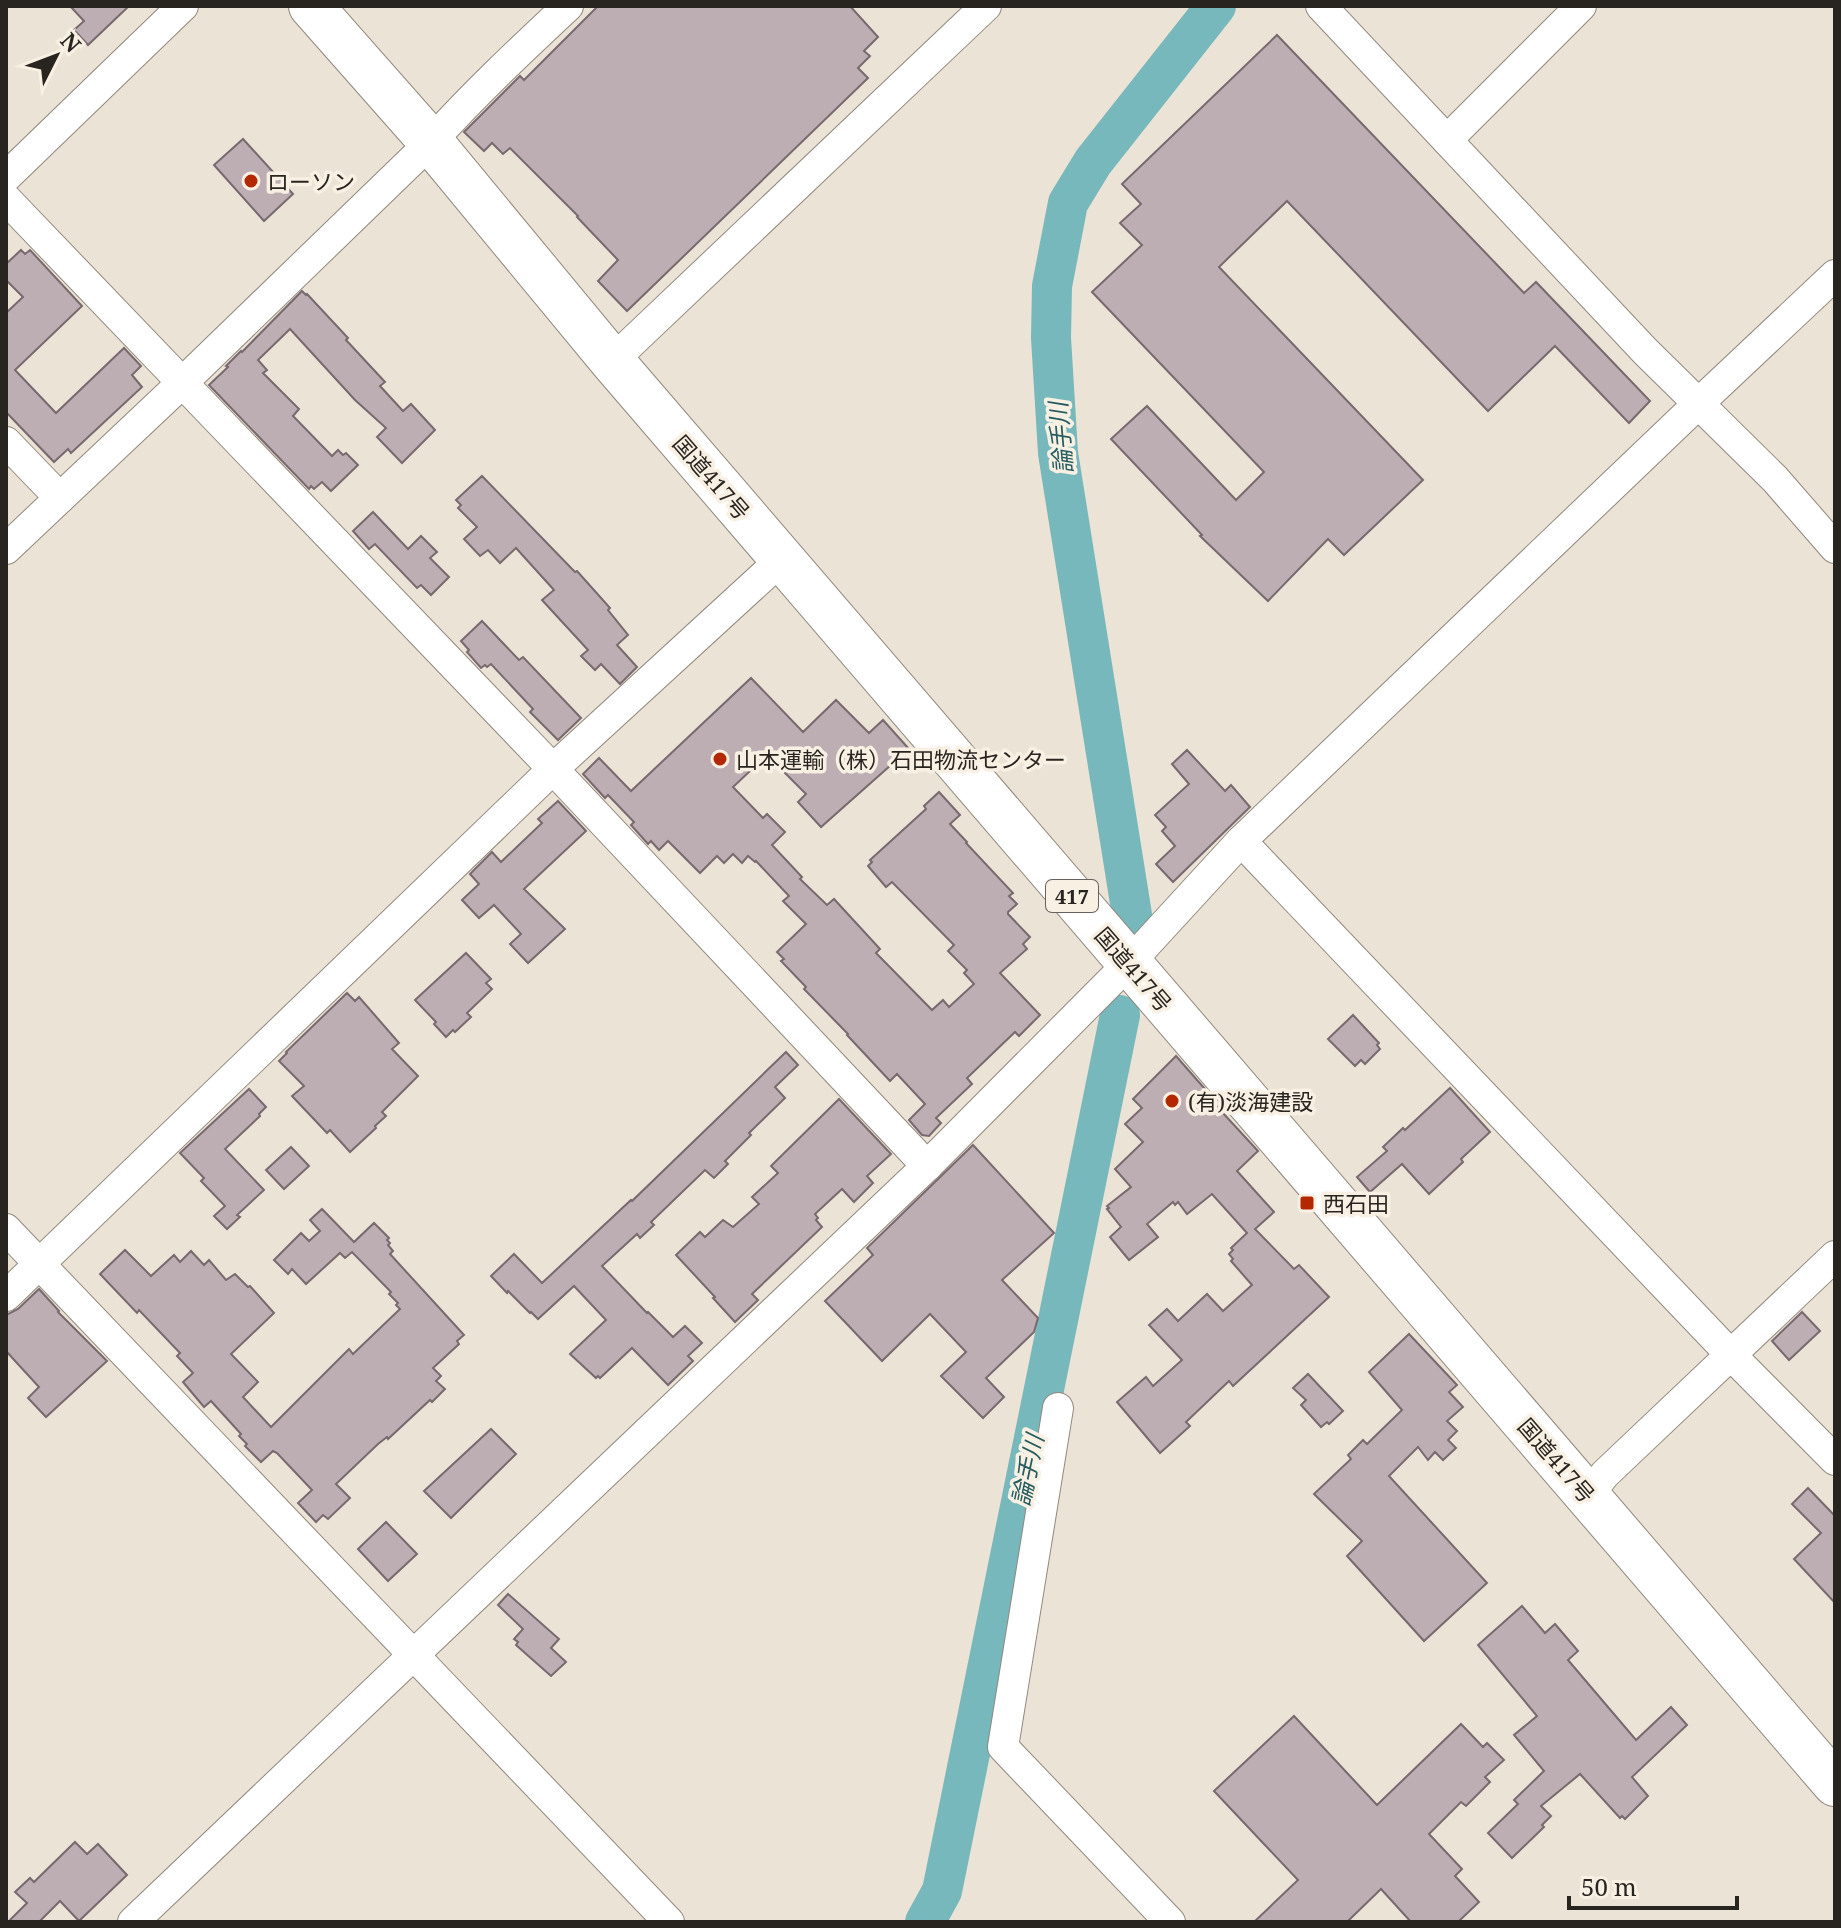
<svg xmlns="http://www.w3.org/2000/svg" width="1841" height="1928" font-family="'Noto Serif','Noto Sans JP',serif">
<rect width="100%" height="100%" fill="#ece3d7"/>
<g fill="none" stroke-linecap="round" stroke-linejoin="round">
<!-- river -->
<g stroke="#76b8bb" stroke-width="40">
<path d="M 1132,915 L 1058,453 L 1051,338 L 1052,286 L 1068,203 L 1093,162 L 1216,6"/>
<path d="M 925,1922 L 942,1891 L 1120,1015"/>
</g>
</g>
<!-- building -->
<g fill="#bdaeb3" stroke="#77696e" stroke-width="2">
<path d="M 70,6 L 129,6 L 88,45 L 74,30 L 84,21 Z"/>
<path d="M 598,6 L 850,6 L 878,37 L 864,51 L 870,56 L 858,68 L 868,78 L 627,311 L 598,281 L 618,260 L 577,217 L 578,216 L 510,148 L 503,154 L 492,143 L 484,151 L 464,132 L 520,76 L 524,80 Z"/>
<path d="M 1277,35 L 1524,293 L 1536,282 L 1650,401 L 1629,423 L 1555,346 L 1488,411 L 1287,201 L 1219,267 L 1423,480 L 1344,555 L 1328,539 L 1268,601 L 1200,536 L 1202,535 L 1111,439 L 1147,406 L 1236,500 L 1264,472 L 1092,292 L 1142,245 L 1120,223 L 1141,204 L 1122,184 Z"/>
<path d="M 243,139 L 293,194 L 264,221 L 214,165 Z"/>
<path d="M 21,250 L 25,254 L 30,250 L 82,306 L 15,370 L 56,413 L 124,348 L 141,366 L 132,375 L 142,387 L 71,453 L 68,449 L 54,462 L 6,412 L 6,313 L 23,297 L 6,280 L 6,264 Z"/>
<path d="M 302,291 L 306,295 L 307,294 L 348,338 L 346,340 L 385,382 L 380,386 L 403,411 L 411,404 L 435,430 L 402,463 L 377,437 L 386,428 L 355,400 L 290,329 L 258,360 L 267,370 L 263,373 L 299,409 L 293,416 L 332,456 L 338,450 L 343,455 L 346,453 L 358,465 L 331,491 L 322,482 L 314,489 L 311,486 L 309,489 L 209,385 L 228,367 L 226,366 L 241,351 L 242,352 Z"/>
<path d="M 482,476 L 575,572 L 577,571 L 610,608 L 608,610 L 628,635 L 617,645 L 637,667 L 620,684 L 601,664 L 595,670 L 581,656 L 588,650 L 542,600 L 554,590 L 516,548 L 500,563 L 488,550 L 480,556 L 464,539 L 477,527 L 458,508 L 461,505 L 456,500 Z"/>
<path d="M 373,512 L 408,549 L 421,536 L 437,552 L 430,558 L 449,577 L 431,595 L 421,585 L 417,588 L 375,544 L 369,549 L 353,531 Z"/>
<path d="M 482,621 L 519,660 L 523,657 L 581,718 L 558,740 L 530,712 L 533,709 L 491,664 L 487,667 L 485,665 L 481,668 L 467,652 L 469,650 L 461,641 Z"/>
<path d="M 751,678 L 803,732 L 836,700 L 869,733 L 883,720 L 909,749 L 821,827 L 798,802 L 806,794 L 767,755 L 733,787 L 763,818 L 767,814 L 785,832 L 772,845 L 802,877 L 800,879 L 827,905 L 834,899 L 880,949 L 876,953 L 932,1010 L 943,1000 L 949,1007 L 974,984 L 964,973 L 967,970 L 948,951 L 954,945 L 892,882 L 886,887 L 868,866 L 872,862 L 870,860 L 926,809 L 924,806 L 939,792 L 960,815 L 950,824 L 967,842 L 966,843 L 1013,893 L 1009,896 L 1017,904 L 1008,912 L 1008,914 L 1030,937 L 1023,944 L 1027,949 L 1000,973 L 1040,1015 L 1019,1036 L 1015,1032 L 967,1078 L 972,1084 L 936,1118 L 941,1123 L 929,1136 L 922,1135 L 909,1120 L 925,1104 L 897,1074 L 890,1081 L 847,1035 L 848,1034 L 804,989 L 806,987 L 781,961 L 784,959 L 777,952 L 806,924 L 783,901 L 789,896 L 756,861 L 755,862 L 748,856 L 742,863 L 733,854 L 724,863 L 717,856 L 700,873 L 668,841 L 659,850 L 651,841 L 648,844 L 631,825 L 634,822 L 608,795 L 605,798 L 583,774 L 599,758 L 631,791 Z"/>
<path d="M 1187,750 L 1225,791 L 1231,785 L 1250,807 L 1173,882 L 1156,864 L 1175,846 L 1162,831 L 1166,827 L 1155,815 L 1189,784 L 1172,764 Z"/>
<path d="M 558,801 L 586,831 L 524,889 L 565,929 L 528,963 L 510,944 L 521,934 L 494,905 L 479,918 L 462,900 L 479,884 L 470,874 L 492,852 L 501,862 L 542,823 L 538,819 Z"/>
<path d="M 466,953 L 491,979 L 486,983 L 492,989 L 467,1013 L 471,1017 L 455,1032 L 453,1030 L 446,1037 L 434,1024 L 436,1022 L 415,1000 Z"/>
<path d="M 347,993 L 355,1001 L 359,997 L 399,1043 L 392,1049 L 418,1076 L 382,1112 L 386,1116 L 375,1126 L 376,1128 L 350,1152 L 330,1130 L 327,1133 L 292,1096 L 304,1086 L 279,1061 L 287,1053 L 286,1052 Z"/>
<path d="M 1353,1015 L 1379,1043 L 1377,1045 L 1380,1049 L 1365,1064 L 1361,1060 L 1355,1066 L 1328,1039 Z"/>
<path d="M 786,1052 L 798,1065 L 775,1087 L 785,1098 L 749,1133 L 751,1135 L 725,1161 L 728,1164 L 714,1178 L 705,1170 L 651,1222 L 654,1225 L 640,1238 L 637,1234 L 602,1266 L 647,1313 L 648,1312 L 673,1337 L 685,1326 L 702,1343 L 688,1356 L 693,1361 L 668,1385 L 632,1348 L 600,1378 L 598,1376 L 596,1378 L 570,1354 L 606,1320 L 574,1286 L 538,1319 L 531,1312 L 530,1313 L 508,1291 L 507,1293 L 491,1276 L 514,1254 L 542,1283 L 631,1200 L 632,1201 Z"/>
<path d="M 1176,1056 L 1212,1097 L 1210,1099 L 1258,1151 L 1237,1171 L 1274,1212 L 1255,1229 L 1294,1269 L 1299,1265 L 1329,1297 L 1233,1386 L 1229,1381 L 1186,1422 L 1190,1426 L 1160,1453 L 1117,1402 L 1146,1377 L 1153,1386 L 1182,1360 L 1149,1325 L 1167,1309 L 1178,1321 L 1207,1294 L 1223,1311 L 1252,1285 L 1231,1261 L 1233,1259 L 1229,1254 L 1233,1250 L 1231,1248 L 1247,1233 L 1212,1194 L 1187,1214 L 1178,1202 L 1175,1205 L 1173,1202 L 1147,1224 L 1158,1237 L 1129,1260 L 1110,1237 L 1121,1227 L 1107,1209 L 1109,1208 L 1107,1206 L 1131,1187 L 1115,1169 L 1143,1142 L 1125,1124 L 1142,1108 L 1133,1099 Z"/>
<path d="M 1450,1088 L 1490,1132 L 1461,1159 L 1463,1162 L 1429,1194 L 1402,1164 L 1370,1192 L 1357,1177 L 1387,1151 L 1383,1147 L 1403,1128 L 1405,1130 Z"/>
<path d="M 249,1089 L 266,1107 L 259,1114 L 260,1116 L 225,1149 L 264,1190 L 237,1215 L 240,1217 L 227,1229 L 214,1216 L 225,1206 L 201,1181 L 204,1178 L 180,1153 Z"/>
<path d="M 839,1099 L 891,1154 L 867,1176 L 873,1183 L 854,1202 L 842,1189 L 815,1214 L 818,1218 L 816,1220 L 822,1227 L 752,1294 L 758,1300 L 735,1322 L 713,1298 L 715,1297 L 676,1255 L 700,1232 L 705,1237 L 723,1220 L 733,1227 L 759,1204 L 752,1197 L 778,1173 L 771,1166 Z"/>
<path d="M 973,1145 L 1054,1233 L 1002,1280 L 1038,1318 L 1034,1332 L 986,1378 L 1004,1397 L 983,1418 L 941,1376 L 966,1352 L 930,1314 L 882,1361 L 825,1301 L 873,1255 L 867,1248 Z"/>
<path d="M 291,1147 L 309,1166 L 284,1189 L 266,1170 Z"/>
<path d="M 322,1209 L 354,1242 L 374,1223 L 389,1238 L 387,1240 L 390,1243 L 388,1245 L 393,1251 L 390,1254 L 464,1335 L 457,1341 L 459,1344 L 433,1368 L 441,1376 L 436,1381 L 445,1389 L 432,1402 L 430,1400 L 388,1439 L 387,1437 L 378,1444 L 336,1484 L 350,1498 L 328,1519 L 323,1515 L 316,1522 L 298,1503 L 312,1490 L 277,1453 L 273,1451 L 261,1462 L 245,1446 L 247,1444 L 239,1436 L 241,1434 L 211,1401 L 204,1407 L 183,1382 L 193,1373 L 177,1356 L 180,1353 L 139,1310 L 137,1313 L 100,1274 L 125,1250 L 151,1276 L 174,1255 L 180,1262 L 191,1251 L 204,1265 L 209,1260 L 226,1280 L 235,1274 L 248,1287 L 250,1286 L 274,1313 L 231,1354 L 258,1382 L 243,1397 L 271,1427 L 349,1349 L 353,1354 L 400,1309 L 396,1305 L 398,1303 L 389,1294 L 391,1292 L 352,1252 L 345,1258 L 340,1253 L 306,1284 L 292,1269 L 288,1274 L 274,1260 L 301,1233 L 309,1241 L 320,1231 L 310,1220 Z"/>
<path d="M 39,1289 L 59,1311 L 58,1312 L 107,1361 L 46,1417 L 28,1398 L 39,1387 L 6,1351 L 6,1315 L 18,1309 Z"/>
<path d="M 1802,1312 L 1820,1331 L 1789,1360 L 1772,1341 Z"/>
<path d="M 1409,1334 L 1457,1385 L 1449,1392 L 1463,1407 L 1447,1421 L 1457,1431 L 1448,1440 L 1456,1448 L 1443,1460 L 1435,1452 L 1428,1460 L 1418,1447 L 1389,1476 L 1487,1583 L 1424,1641 L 1347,1556 L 1362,1541 L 1314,1494 L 1351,1459 L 1348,1455 L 1363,1440 L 1367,1444 L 1402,1410 L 1369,1372 Z"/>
<path d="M 1308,1374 L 1343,1411 L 1329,1424 L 1327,1422 L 1321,1427 L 1301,1405 L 1306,1400 L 1293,1388 Z"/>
<path d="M 491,1429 L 516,1454 L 451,1518 L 424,1491 Z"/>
<path d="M 1808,1488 L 1835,1516 L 1835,1603 L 1794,1559 L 1821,1533 L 1792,1504 Z"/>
<path d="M 386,1522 L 417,1554 L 388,1581 L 358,1549 Z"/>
<path d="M 508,1594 L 559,1639 L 551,1648 L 566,1662 L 551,1676 L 516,1645 L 518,1642 L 514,1639 L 523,1629 L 498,1605 Z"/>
<path d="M 1522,1606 L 1545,1633 L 1555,1624 L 1578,1651 L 1568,1660 L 1636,1740 L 1671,1707 L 1687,1725 L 1632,1777 L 1648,1796 L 1625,1819 L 1622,1816 L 1620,1818 L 1580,1774 L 1541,1806 L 1551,1816 L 1542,1825 L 1544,1827 L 1512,1858 L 1488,1833 L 1518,1804 L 1514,1800 L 1544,1771 L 1514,1735 L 1537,1716 L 1478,1645 Z"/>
<path d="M 1294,1716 L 1377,1805 L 1461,1724 L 1483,1747 L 1487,1743 L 1504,1760 L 1485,1777 L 1490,1782 L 1466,1806 L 1461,1802 L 1429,1834 L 1462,1869 L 1455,1876 L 1479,1902 L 1458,1922 L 1411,1922 L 1381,1889 L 1347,1922 L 1254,1922 L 1298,1880 L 1214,1791 Z"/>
<path d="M 75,1842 L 87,1854 L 98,1844 L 127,1875 L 79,1921 L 60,1901 L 39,1922 L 8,1922 L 27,1903 L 15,1892 L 30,1878 L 34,1882 Z"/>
</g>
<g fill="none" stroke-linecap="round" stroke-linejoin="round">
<!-- minor casing -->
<g stroke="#90887d" stroke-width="32">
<g id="minor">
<path d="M 1321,6 L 1645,351 L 1775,479 L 1835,548"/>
<path d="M 1447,140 L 1581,6"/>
<path d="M 6,177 L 183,6"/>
<path d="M 6,199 L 553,769 L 927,1166"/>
<path d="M 612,361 L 986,6"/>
<path d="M 6,442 L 60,498"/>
<path d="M 6,549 L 182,383 L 431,142 C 474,94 521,50 568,6"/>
<path d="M 1241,841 L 1731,1355 L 1835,1460"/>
<path d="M 6,1229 L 669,1922"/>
<path d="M 6,1296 L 553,769 L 782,559"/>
<path d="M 1058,1408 L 1003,1747 L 1170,1922"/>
<path d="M 1588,1495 L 1605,1474 L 1835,1256"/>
<path d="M 133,1922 L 927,1166 L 1129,963 L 1241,841 L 1699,403 L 1835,275"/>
</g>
</g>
<!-- highway casing -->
<g stroke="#90887d" stroke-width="46">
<path id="highway" d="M 311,6 L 431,142 L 612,361 L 1835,1784"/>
</g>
<!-- minor -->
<use href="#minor" stroke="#fff" stroke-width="30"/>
<!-- highway -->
<use href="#highway" stroke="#fff" stroke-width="44"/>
</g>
<!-- markers -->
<g fill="#b32701" stroke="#f9f0e4" stroke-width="3">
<circle cx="251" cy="181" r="8"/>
<circle cx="720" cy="759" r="8"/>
<circle cx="1172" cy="1101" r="8"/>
<rect x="1299" y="1195" width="16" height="16" rx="4"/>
</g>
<g text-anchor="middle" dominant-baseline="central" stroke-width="7" stroke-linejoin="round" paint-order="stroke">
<!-- shield labels -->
<rect fill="#f9f0e4" stroke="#67625c" stroke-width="2" x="1046" y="880" width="52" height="32" rx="6"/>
<g font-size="20" font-weight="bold" fill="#282521">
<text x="1072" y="896">417</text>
</g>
<!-- poi labels -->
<g font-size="22" fill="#282521" stroke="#f9f0e4" text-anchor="start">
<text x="267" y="181">ローソン</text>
<text x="736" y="759">山本運輸（株）石田物流センター</text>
<text x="1188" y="1101">(有)淡海建設</text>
<text x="1323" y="1203">西石田</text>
</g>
<!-- street labels -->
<g font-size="22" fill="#282521" stroke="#f9f0e4">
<text transform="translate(712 477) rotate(49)">国道417号</text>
<text transform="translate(1134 969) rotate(49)">国道417号</text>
<text transform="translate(1557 1460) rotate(49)">国道417号</text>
</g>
<!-- water labels -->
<g font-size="24" font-style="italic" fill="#245c5f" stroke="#f9f0e4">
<text transform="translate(1060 438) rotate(-95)">論手川</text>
<text transform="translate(1027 1470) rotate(-78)">論手川</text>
</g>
</g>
<!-- border -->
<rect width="1841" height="1928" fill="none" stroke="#282521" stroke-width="16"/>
<!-- north arrow -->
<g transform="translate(56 56) rotate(48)" stroke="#f9f0e4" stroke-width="6" paint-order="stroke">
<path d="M0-6L14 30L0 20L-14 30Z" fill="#282521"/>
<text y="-12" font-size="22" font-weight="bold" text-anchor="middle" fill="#282521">N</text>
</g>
<!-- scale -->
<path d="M1569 1896v12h168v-12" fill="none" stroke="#282521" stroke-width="4"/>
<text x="1581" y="1896" font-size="24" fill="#282521" stroke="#f9f0e4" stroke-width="6" paint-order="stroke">50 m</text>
</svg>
